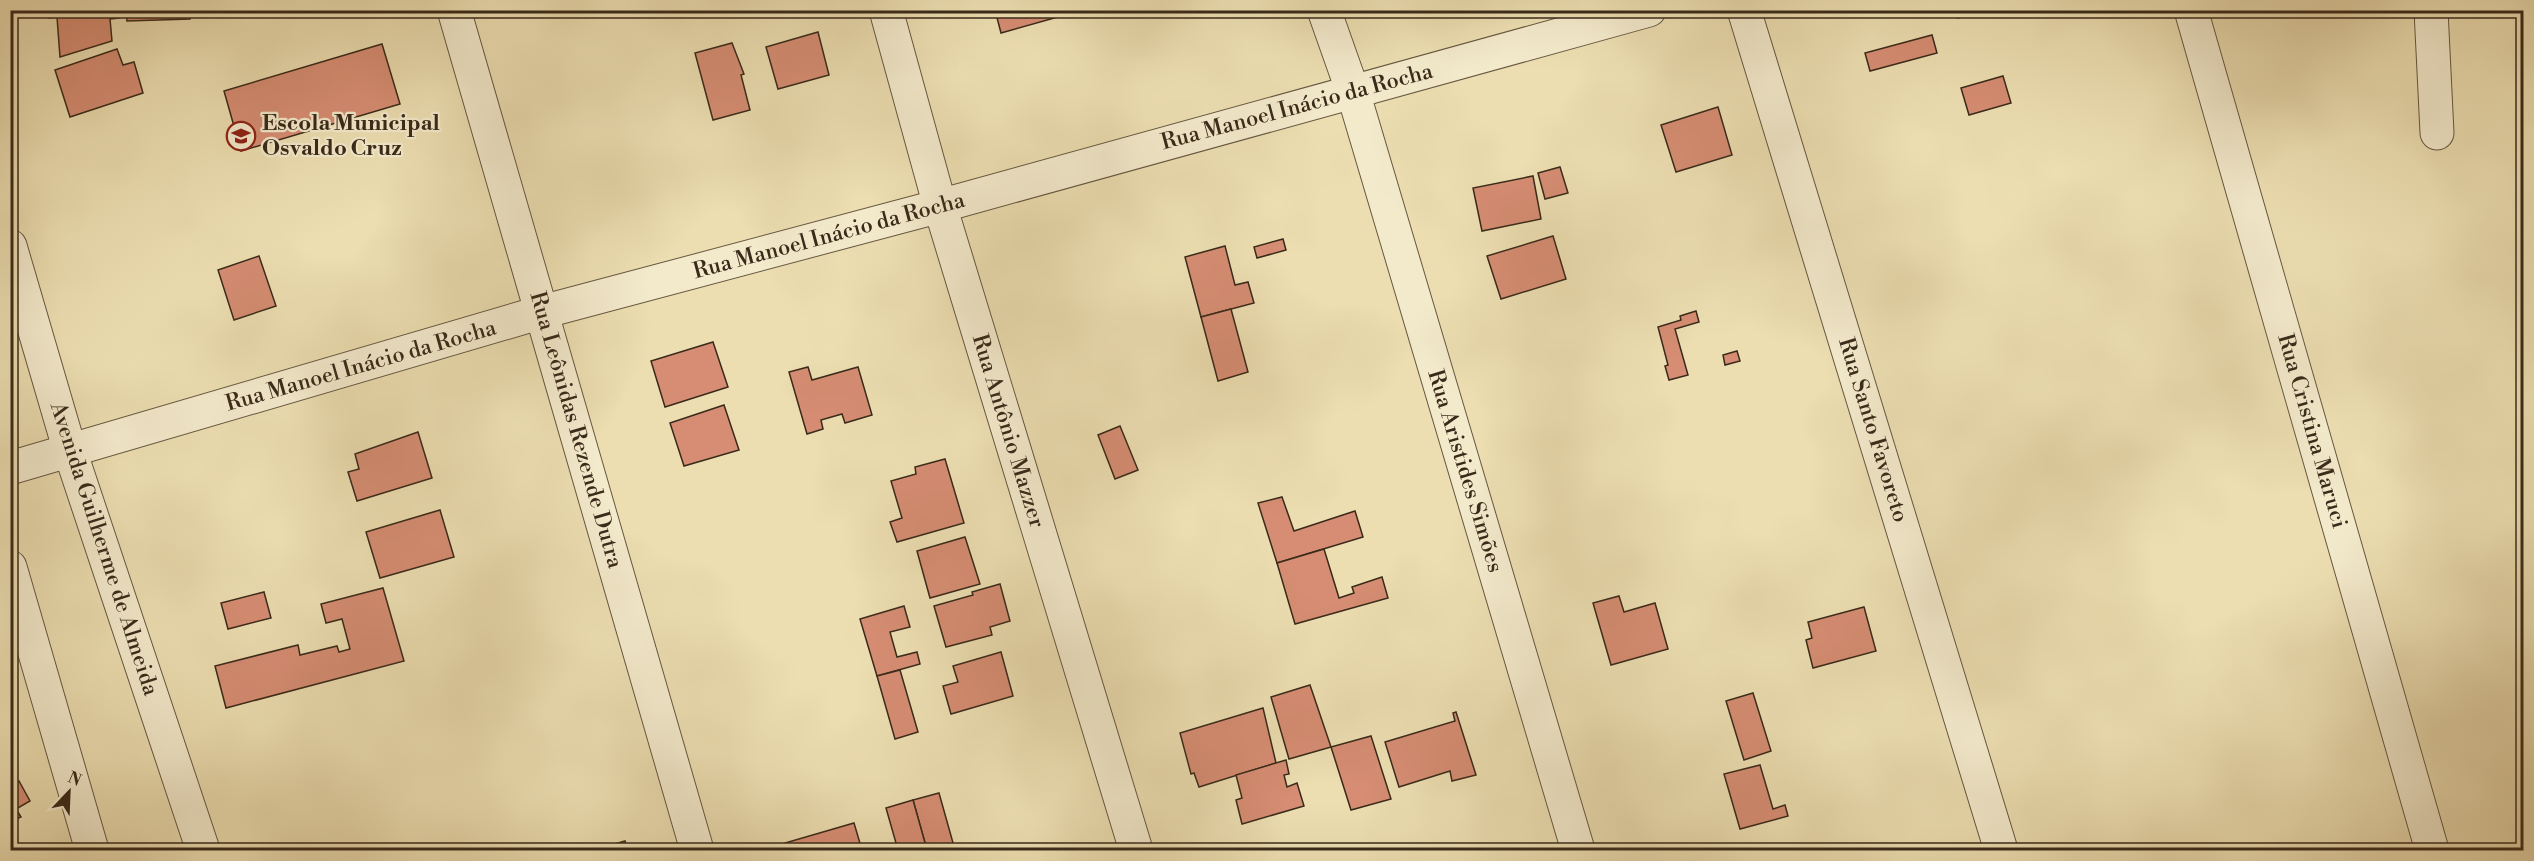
<svg xmlns="http://www.w3.org/2000/svg" width="2534" height="861" font-family="'Libre Bodoni',serif">
<rect width="100%" height="100%" fill="#ecdeb1"/>
<filter id="stains"><feTurbulence type="fractalNoise" baseFrequency=".00333" numOctaves="4"/><feColorMatrix values="0 0 0 0 .2 0 0 0 0 .09 0 0 0 0 .02 0 0 0 .5 -.17"/></filter>
<radialGradient id="worn" r=".72"><stop offset=".6" stop-color="#630" stop-opacity="0"/><stop offset="1" stop-color="#630" stop-opacity=".3"/></radialGradient>
<!-- building -->
<g fill="#d68d73" stroke="#392a1a" stroke-width="1.5">
<path d="M 49,10 L 119,10 L 119,18 L 110,19 L 112,41 L 60,57 L 57,17 L 49,18 Z"/>
<path d="M 126,10 L 189,10 L 190,19 L 127,21 Z"/>
<path d="M 995,10 L 1056,10 L 1058,17 L 1001,33 Z"/>
<path d="M 1956,10 L 1980,10 L 1958,18 Z"/>
<path d="M 818,32 L 829,75 L 778,89 L 766,47 Z"/>
<path d="M 1932,35 L 1937,53 L 1870,71 L 1865,53 Z"/>
<path d="M 732,43 L 744,74 L 741,75 L 750,110 L 713,120 L 695,53 Z"/>
<path d="M 382,44 L 400,104 L 241,151 L 224,91 Z"/>
<path d="M 117,49 L 123,65 L 134,62 L 143,93 L 70,117 L 55,70 Z"/>
<path d="M 2003,76 L 2011,103 L 1969,115 L 1961,88 Z"/>
<path d="M 1718,107 L 1732,155 L 1676,172 L 1661,125 Z"/>
<path d="M 1560,167 L 1568,193 L 1545,199 L 1538,173 Z"/>
<path d="M 1533,176 L 1541,219 L 1482,231 L 1473,188 Z"/>
<path d="M 1553,236 L 1566,279 L 1501,299 L 1487,256 Z"/>
<path d="M 1283,239 L 1286,250 L 1257,258 L 1254,247 Z"/>
<path d="M 1225,246 L 1235,285 L 1248,282 L 1254,303 L 1201,317 L 1185,257 Z"/>
<path d="M 259,256 L 276,306 L 234,320 L 218,270 Z"/>
<path d="M 1231,309 L 1248,372 L 1218,381 L 1201,317 Z"/>
<path d="M 1696,311 L 1699,322 L 1675,329 L 1688,375 L 1669,380 L 1665,366 L 1668,365 L 1658,327 L 1681,320 L 1680,316 Z"/>
<path d="M 713,342 L 728,387 L 665,407 L 651,361 Z"/>
<path d="M 1737,351 L 1740,361 L 1725,365 L 1723,355 Z"/>
<path d="M 808,367 L 812,380 L 858,367 L 872,415 L 845,423 L 842,414 L 821,420 L 823,429 L 807,434 L 789,372 Z"/>
<path d="M 724,405 L 739,450 L 684,466 L 670,423 Z"/>
<path d="M 1120,426 L 1138,470 L 1115,479 L 1098,435 Z"/>
<path d="M 418,432 L 432,478 L 357,501 L 348,472 L 359,469 L 355,454 Z"/>
<path d="M 945,459 L 964,523 L 897,542 L 890,522 L 902,518 L 891,481 L 916,474 L 915,467 Z"/>
<path d="M 1282,497 L 1294,531 L 1355,511 L 1363,537 L 1277,563 L 1258,503 Z"/>
<path d="M 440,510 L 454,557 L 380,578 L 366,532 Z"/>
<path d="M 965,537 L 980,584 L 930,598 L 917,551 Z"/>
<path d="M 1324,549 L 1339,598 L 1354,593 L 1352,587 L 1382,577 L 1388,598 L 1295,624 L 1277,563 Z"/>
<path d="M 1000,584 L 1010,621 L 990,627 L 992,635 L 946,647 L 934,606 L 973,595 L 972,592 Z"/>
<path d="M 383,588 L 404,661 L 226,708 L 215,666 L 298,645 L 300,655 L 337,646 L 339,652 L 350,649 L 342,619 L 326,623 L 321,604 Z"/>
<path d="M 264,592 L 271,618 L 228,629 L 221,603 Z"/>
<path d="M 1619,596 L 1624,612 L 1655,603 L 1668,649 L 1611,665 L 1593,603 Z"/>
<path d="M 904,606 L 910,627 L 890,632 L 897,657 L 917,652 L 920,664 L 877,676 L 860,619 Z"/>
<path d="M 1864,607 L 1876,651 L 1813,668 L 1806,640 L 1812,638 L 1808,622 Z"/>
<path d="M 1001,652 L 1013,696 L 951,714 L 943,686 L 958,682 L 953,666 Z"/>
<path d="M 900,670 L 918,732 L 895,739 L 877,676 Z"/>
<path d="M 1310,685 L 1331,747 L 1289,759 L 1271,697 Z"/>
<path d="M 1753,693 L 1771,751 L 1744,760 L 1726,701 Z"/>
<path d="M 1263,708 L 1276,763 L 1199,787 L 1194,773 L 1191,774 L 1180,733 Z"/>
<path d="M 1456,712 L 1476,775 L 1452,781 L 1450,771 L 1399,787 L 1385,742 L 1455,721 L 1453,713 Z"/>
<path d="M 1371,736 L 1391,799 L 1351,810 L 1331,747 Z"/>
<path d="M 1286,760 L 1289,774 L 1284,775 L 1287,787 L 1297,783 L 1304,806 L 1242,824 L 1236,800 L 1242,798 L 1236,775 Z"/>
<path d="M 1760,765 L 1773,809 L 1785,805 L 1788,816 L 1740,829 L 1724,774 Z"/>
<path d="M 19,781 L 30,801 L 16,809 L 21,817 L 10,822 L 10,786 Z"/>
<path d="M 939,793 L 955,850 L 927,850 L 913,800 Z"/>
<path d="M 913,800 L 927,850 L 898,850 L 886,808 Z"/>
<path d="M 854,823 L 862,850 L 787,850 L 785,843 Z"/>
<path d="M 625,841 L 628,850 L 595,850 Z"/>
</g>
<g fill="none" stroke-linecap="round" stroke-linejoin="round">
<!-- minor casing -->
<g stroke="#665740" stroke-width="35">
<g id="minor">
<path d="M 454,10 L 697,850"/>
<path d="M 886,10 L 940,206 L 1136,850"/>
<path d="M 1324,10 L 1353,92 L 1578,850"/>
<path d="M 1744,10 L 2001,850"/>
<path d="M 2191,10 L 2432,850"/>
<path d="M 2431,10 L 2437,133"/>
<path d="M 10,468 L 542,312 L 940,206 L 1649,10"/>
</g>
</g>
<!-- tertiary casing -->
<g stroke="#665740" stroke-width="35">
<g id="tertiary">
<path d="M 10,246 L 70,451 L 203,850"/>
<path d="M 10,567 L 92,850"/>
</g>
</g>
<!-- minor -->
<use href="#minor" stroke="#f3eacc" stroke-width="33"/>
<!-- tertiary -->
<use href="#tertiary" stroke="#f3eacc" stroke-width="33"/>
</g>
<!-- icons -->
<defs>
<g id="school-ring" transform="scale(1.5)"><circle r="9.5" fill="#f3eacc" stroke="#8f2418" stroke-width="1.5"/><path d="M0-5L7-2L0 1L-7-2ZM-4 1L0 2.5L4 1V4Q0 6-4 4Z" fill="#8f2418"/></g>
</defs>
<g fill-rule="evenodd">
<use href="#school-ring" x="241" y="136"/>
</g>
<g text-anchor="middle" dominant-baseline="central" stroke-width="4.5" stroke-linejoin="round" paint-order="stroke">
<!-- street labels -->
<g font-size="22" fill="#392a1a" stroke="#f3eacc">
<text transform="translate(1297 107) rotate(-15)">Rua Manoel Inácio da Rocha</text>
<text transform="translate(829 236) rotate(-15)">Rua Manoel Inácio da Rocha</text>
<text transform="translate(361 366) rotate(-16)">Rua Manoel Inácio da Rocha</text>
<text transform="translate(576 430) rotate(74)">Rua Leônidas Rezende Dutra</text>
<text transform="translate(1873 430) rotate(73)">Rua Santo Favoreto</text>
<text transform="translate(1008 431) rotate(73)">Rua Antônio Mazzer</text>
<text transform="translate(2312 431) rotate(74)">Rua Cristina Maruci</text>
<text transform="translate(1465 471) rotate(73)">Rua Aristides Simões</text>
<text transform="translate(104 549) rotate(72)">Avenida Guilherme de Almeida</text>
</g>
<!-- poi labels -->
<g font-size="22" font-weight="bold" fill="#392a1a" stroke="#f3eacc" text-anchor="start">
<text x="262" y="123">Escola Municipal<tspan x="262" dy="25">Osvaldo Cruz</tspan></text>
</g>
</g>
<!-- margin -->
<rect width="2534" height="861" fill="none" stroke="#ecdeb1" stroke-width="36"/>
<rect x="12" y="12" width="2510" height="837" fill="none" stroke="#392a1a" stroke-width="3"/>
<rect x="18" y="18" width="2498" height="825" fill="none" stroke="#392a1a" stroke-width="1.5"/>
<!-- north arrow -->
<g transform="translate(69 792) rotate(23)" stroke="#f3eacc" stroke-width="4.5" paint-order="stroke">
<path d="M0-4.5L10 22L0 15L-10 22Z" fill="#392a1a"/>
<text y="-9" font-size="16" font-weight="bold" text-anchor="middle" fill="#392a1a">N</text>
</g>
<rect width="100%" height="100%" filter="url(#stains)"/>
<rect width="100%" height="100%" fill="url(#worn)"/>
</svg>
